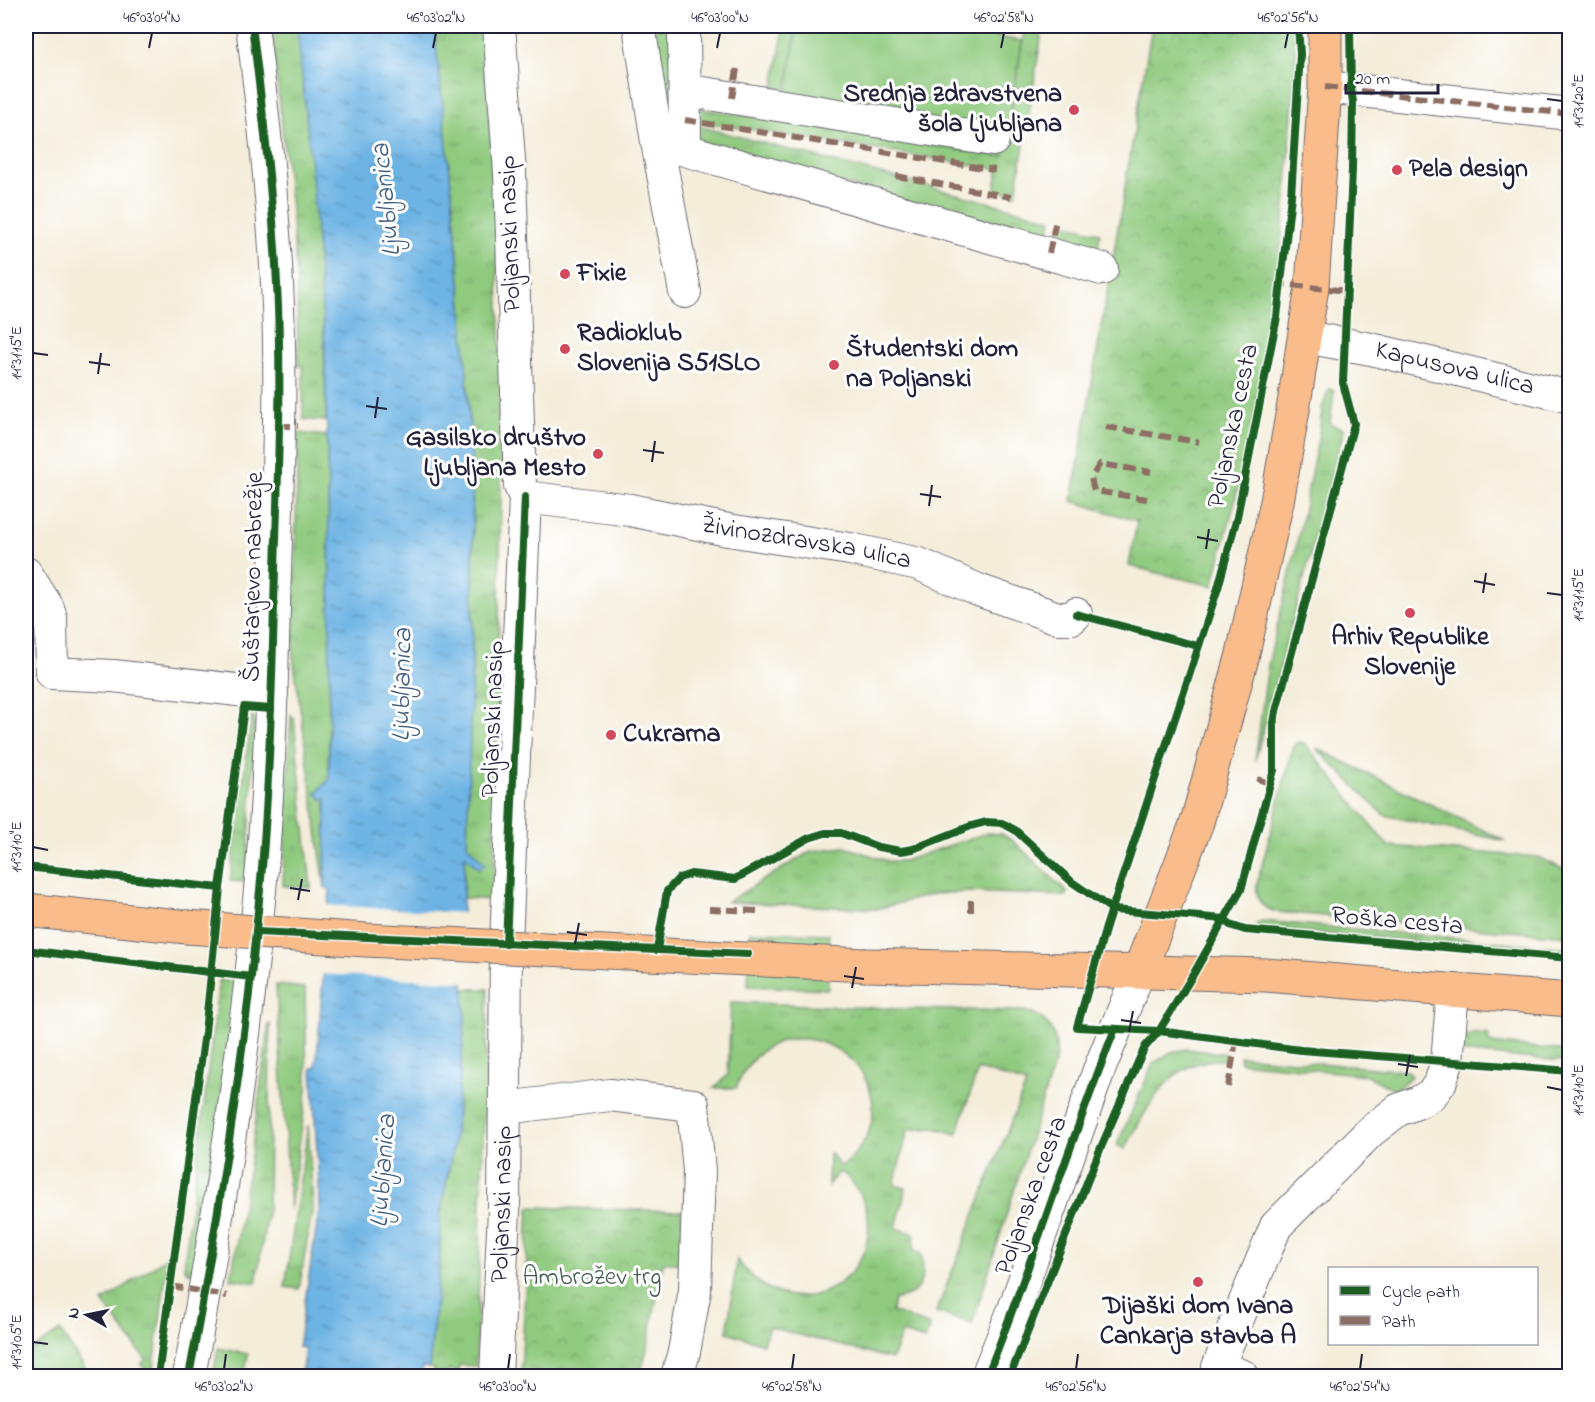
<svg xmlns="http://www.w3.org/2000/svg" width="1595" height="1402" font-family="'Indie Flower',sans-serif">
<defs>
<pattern id="grass-tufts" width="24" height="20" patternUnits="userSpaceOnUse" patternTransform="scale(1.5)"><rect width="24" height="20" fill="#90ca7f"/><path d="M3 7l-1-3M5 7V3M7 7l1-3M15 17l-1-3M17 17v-4M19 17l1-3" fill="none" stroke="#7cad6f"/></pattern>
<pattern id="park-crowns" width="20" height="18" patternUnits="userSpaceOnUse" patternTransform="scale(1.5)"><rect width="20" height="18" fill="#90ca7f"/><path d="M2 6a3 3 0 1 1 6 0M12 15a3 3 0 1 1 6 0" fill="none" stroke="#7cad6f"/></pattern>
<pattern id="water-ripples" width="26" height="14" patternUnits="userSpaceOnUse" patternTransform="scale(1.5)"><rect width="26" height="14" fill="#6db4e4"/><path d="M2 4q2-2 4 0t4 0M15 11q2-2 4 0t4 0" fill="none" stroke="#5992ba"/></pattern>
</defs>
<rect width="100%" height="100%" fill="#fff"/>
<filter id="ink" filterUnits="userSpaceOnUse"><feTurbulence type="fractalNoise" baseFrequency=".0167" numOctaves="2"/><feDisplacementMap in="SourceGraphic" scale="12" xChannelSelector="R" yChannelSelector="G"/><feConvolveMatrix kernelMatrix="1 2 1 2 8 2 1 2 1" color-interpolation-filters="sRGB"/></filter>
<filter id="wash" filterUnits="userSpaceOnUse"><feTurbulence type="fractalNoise" baseFrequency=".008" numOctaves="4" result="noise"/><feDisplacementMap in="SourceGraphic" scale="24" xChannelSelector="R" yChannelSelector="G"/><feGaussianBlur stdDeviation="1.35" result="paint"/><feColorMatrix in="noise" values="0 0 0 0 0 0 0 0 0 0 0 0 0 0 0 0 0 1.4 0 .05"/><feComposite in="paint" operator="in"/></filter>
<g filter="url(#wash)">
<rect width="100%" height="100%" fill="#f4edda"/>
<!-- grass -->
<g fill="url(#grass-tufts)" stroke="#59765d" stroke-width="1.5">
<path d="M 271,26 L 297,26 C 314,156 324,289 326,421 L 303,419 L 303,366 L 298,366 L 297,283 L 291,210 Z"/>
<path d="M 434,26 L 482,26 L 494,179 L 500,330 L 502,439 L 494,900 L 463,898 C 469,760 476,620 472,482 C 467,329 451,177 434,26 Z"/>
<path d="M 784,26 L 797,26 L 787,89 L 774,87 Z"/>
<path d="M 924,26 L 1001,26 L 999,38 Z"/>
<path d="M 1025,26 L 1043,26 L 1016,194 L 995,190 L 998,169 L 691,120 L 691,107 L 1003,157 Z"/>
<path d="M 673,27 L 680,138 L 667,135 L 655,29 Z"/>
<path d="M 691,124 L 1052,219 L 1047,241 L 691,141 Z"/>
<path d="M 1062,223 L 1100,233 L 1097,255 L 1056,244 Z"/>
<path d="M 1329,389 L 1334,391 L 1330,424 L 1344,429 L 1255,761 L 1268,665 L 1295,553 L 1319,434 L 1322,409 Z"/>
<path d="M 298,433 L 327,436 L 330,586 L 329,780 L 316,793 L 326,797 L 325,888 L 293,656 Z"/>
<path d="M 252,715 L 255,722 L 247,882 L 230,881 Z"/>
<path d="M 291,715 L 294,719 L 311,888 L 283,886 Z"/>
<path d="M 1300,742 L 1306,745 L 1388,846 L 1538,857 L 1569,872 L 1569,936 L 1276,912 C 1261,908 1255,899 1257,884 L 1293,747 L 1296,743 Z"/>
<path d="M 1316,748 L 1505,841 L 1384,815 Z"/>
<path d="M 986,833 L 1002,834 L 1012,840 L 1063,888 L 1068,893 L 1066,896 L 970,892 L 935,894 L 876,909 L 727,902 L 811,851 L 845,847 L 888,861 L 904,861 Z"/>
<path d="M 1262,921 L 1569,948 L 1569,954 L 1258,928 L 1256,925 Z"/>
<path d="M 219,980 L 236,982 L 224,1084 L 194,1273 L 187,1272 L 184,1267 Z"/>
<path d="M 276,985 L 305,988 L 307,1090 L 290,1210 Z"/>
<path d="M 463,989 L 488,989 L 476,1366 L 459,1365 L 457,1376 L 454,1376 L 455,1371 L 449,1370 L 448,1374 L 434,1372 L 435,1369 L 429,1368 L 440,1258 L 440,1217 L 454,1141 L 465,1022 Z"/>
<path d="M 731,1002 L 903,1009 L 1025,1011 C 1050,1018 1060,1036 1055,1061 L 972,1324 L 936,1312 L 1026,1084 L 978,1069 L 957,1134 L 935,1128 L 908,1130 L 894,1185 L 906,1188 L 896,1228 L 915,1234 L 913,1250 L 921,1254 C 927,1277 920,1297 894,1299 L 892,1312 L 930,1326 L 925,1340 L 902,1333 L 892,1359 L 769,1327 L 763,1344 L 727,1332 L 737,1260 C 808,1355 919,1243 843,1173 L 838,1173 L 828,1185 L 829,1153 L 831,1153 L 839,1165 L 843,1166 C 938,1082 781,974 736,1088 L 714,1088 L 728,1075 Z"/>
<path d="M 269,1024 L 270,1024 L 268,1208 L 256,1283 L 231,1279 L 251,1155 Z"/>
<path d="M 1473,1034 L 1488,1034 L 1489,1043 L 1569,1051 L 1569,1062 L 1458,1052 L 1463,1037 Z"/>
<path d="M 1187,1049 L 1227,1054 L 1225,1060 C 1169,1057 1148,1107 1125,1149 L 1117,1145 L 1153,1064 L 1171,1052 Z"/>
<path d="M 1240,1056 L 1408,1071 L 1412,1076 L 1395,1090 L 1366,1075 L 1240,1062 Z"/>
<path d="M 308,1125 L 313,1206 L 299,1289 L 285,1287 Z"/>
<path d="M 168,1256 L 154,1367 L 153,1372 L 149,1374 L 141,1364 L 146,1360 L 103,1302 Z"/>
<path d="M 60,1331 L 90,1376 L 26,1376 L 26,1354 Z"/>
<path d="M 218,1348 L 248,1354 L 244,1376 L 213,1376 Z"/>
</g>
<!-- park -->
<g fill="url(#park-crowns)" stroke="#59765d" stroke-width="1.5">
<path d="M 1152,26 L 1293,26 L 1296,60 L 1286,198 L 1276,294 L 1249,446 L 1213,586 L 1129,566 L 1137,521 L 1072,501 Z"/>
<path d="M 529,1207 L 682,1211 L 683,1264 L 663,1262 L 648,1345 L 640,1376 L 521,1376 Z"/>
</g>
<!-- pitch -->
<g fill="#90ca7f" stroke="#59765d" stroke-width="1.5">
<path d="M 797,26 L 924,26 L 1022,41 L 1003,157 L 782,122 Z"/>
<path d="M 750,932 L 829,934 L 828,989 L 748,986 Z"/>
</g>
<!-- water -->
<path fill="url(#water-ripples)" stroke="#486b90" stroke-width="1.5" d="M 297,26 L 434,26 C 451,177 467,329 472,482 C 475,603 470,724 467,845 L 485,864 L 479,869 L 465,856 L 462,913 L 465,1022 L 454,1141 L 440,1217 L 440,1258 L 429,1368 L 422,1367 L 421,1376 L 301,1376 L 305,1348 L 298,1347 L 320,1204 L 312,1068 L 316,1068 L 330,889 L 325,888 L 326,798 L 323,800 L 316,793 L 329,780 L 330,586 L 325,346 L 312,176 Z"/>
<!-- pier -->
<path fill="#f4edda" d="M 325,905 L 465,913 L 466,982 L 319,974 Z"/>
</g>
<g filter="url(#ink)">
<g fill="none" stroke-linecap="round" stroke-linejoin="round">
<!-- minor casing -->
<g stroke="#6c6973" stroke-width="34">
<g id="minor">
<path d="M 639,26 L 657,142 L 685,292"/>
<path d="M 684,26 L 685,149"/>
<path d="M 1325,87 L 1570,114"/>
<path d="M 685,90 L 993,140"/>
<path d="M 657,142 L 1102,269"/>
<path id="s1" d="M 1305,337 L 1371,349 L 1570,397"/>
<path id="s2" d="M 525,497 L 630,510 L 728,530 L 850,549 L 919,564 L 978,590 L 1058,618 L 1072,618 L 1076,614"/>
<path d="M 26,573 L 48,608 L 51,618 L 52,673 L 113,676 L 272,694"/>
<path d="M 505,1108 L 610,1095 L 693,1105 L 699,1171 L 695,1290 L 684,1352 L 677,1376"/>
<path d="M 189,1376 C 219,1215 245,1054 260,890 C 270,784 272,677 275,570 C 278,475 282,379 277,284 C 273,197 263,111 252,26"/>
<path id="s3" d="M 496,1376 L 504,1210 L 506,944 L 525,497 L 520,486 L 510,173 L 499,26"/>
<path d="M 987,1376 L 1014,1309 L 1099,1070 L 1139,972"/>
<path d="M 1243,1376 L 1218,1367 L 1276,1226 L 1370,1132 L 1398,1110 L 1419,1102 L 1432,1094 L 1440,1083 L 1447,1062 L 1453,990"/>
</g>
</g>
<!-- major casing -->
<g stroke="#6c6973" stroke-width="35">
<g id="major">
<path d="M 26,910 L 187,927"/>
<path d="M 866,965 L 1266,975 L 1570,1000"/>
<path d="M 1139,972 L 1197,822 L 1242,658 L 1277,502 L 1294,404 L 1312,287 L 1325,87 L 1325,26"/>
</g>
</g>
<!-- minor -->
<use href="#minor" stroke="#fff" stroke-width="32"/>
<!-- major -->
<use href="#major" stroke="#f9bc8a" stroke-width="33"/>
<!-- major-bridge casing -->
<g stroke="#6c6973" stroke-width="35" stroke-linecap="butt">
<path id="major-bridge" d="M 187,927 L 366,940 L 866,965"/>
</g>
<!-- major-bridge -->
<use href="#major-bridge" stroke="#f9bc8a" stroke-width="33"/>
<!-- quiet -->
<g stroke="#8d6e63" stroke-width="6" stroke-dasharray="12 6" stroke-linecap="butt">
<path d="M 1325,87 L 1570,114"/>
<path d="M 732,98 L 737,69"/>
<path d="M 685,120 L 995,170"/>
<path d="M 896,176 L 1011,197"/>
<path d="M 1049,253 L 1056,220"/>
<path d="M 1280,290 L 1281,284 L 1347,291"/>
<path d="M 279,426 L 298,426"/>
<path d="M 1106,427 L 1199,442"/>
<path d="M 1147,499 L 1094,491 L 1091,478 L 1100,464 L 1151,472"/>
<path d="M 1257,779 L 1270,783"/>
<path d="M 971,900 L 971,914"/>
<path d="M 709,909 L 757,911 L 757,915"/>
<path d="M 1228,1087 L 1236,1041"/>
<path d="M 171,1286 L 227,1296"/>
</g>
<!-- cycleway casing -->
<g stroke="#fff" stroke-width="11">
<g id="cycleway">
<path d="M 1298,26 L 1300,54 L 1291,196 L 1277,317 L 1237,517 L 1218,588 L 1106,927 L 1077,1027 L 1159,1031 L 1301,1050 L 1570,1071"/>
<path d="M 1076,614 L 1198,646"/>
<path d="M 26,867 L 220,888"/>
<path d="M 1225,919 L 1230,925 L 1245,930 L 1570,958"/>
<path d="M 256,932 L 748,954"/>
<path d="M 506,944 L 525,497"/>
<path d="M 26,950 L 251,977"/>
<path d="M 657,950 L 667,891 L 679,878 L 691,874 L 735,879 L 809,838 L 825,833 L 841,833 L 878,847 L 901,851 L 913,849 L 971,826 L 986,822 L 1002,823 L 1015,830 L 1072,882 L 1113,910 L 1225,919"/>
<path d="M 158,1376 L 205,1032 L 220,888 L 244,707 L 271,709"/>
<path d="M 189,1376 C 219,1215 245,1054 260,890 C 270,784 272,677 275,570 C 278,475 282,379 277,284 C 273,197 263,111 252,26"/>
<path d="M 987,1376 C 1033,1262 1069,1143 1115,1029"/>
<path d="M 1010,1376 L 1099,1152 L 1138,1062 L 1145,1047 L 1159,1031 L 1194,973 L 1241,890 L 1274,770 L 1274,723 L 1276,711 L 1354,424 L 1343,383 L 1352,169 L 1353,102 L 1351,89 L 1350,26"/>
</g>
</g>
<!-- cycleway -->
<use href="#cycleway" stroke="#1b5e20" stroke-width="8"/>
</g>
</g>
<!-- ticks -->
<path fill="none" stroke="#22223b" stroke-width="2" d="M 149,48 L 152,33M 433,48 L 436,33M 717,48 L 720,33M 1001,48 L 1004,33M 1285,48 L 1288,33M 1547,99 L 1562,101M 33,353 L 48,355M 89,362 L 110,365M 98,374 L 101,353M 366,406 L 387,409M 375,418 L 378,397M 643,450 L 664,453M 652,462 L 655,441M 920,494 L 941,497M 929,506 L 932,485M 1197,537 L 1218,541M 1206,549 L 1209,529M 1474,581 L 1495,585M 1483,593 L 1486,573M 1547,593 L 1562,595M 33,847 L 48,850M 290,888 L 310,891M 298,900 L 302,879M 567,932 L 587,935M 575,944 L 579,923M 844,976 L 864,979M 852,988 L 856,967M 1121,1020 L 1141,1023M 1129,1032 L 1133,1011M 1398,1064 L 1418,1067M 1406,1076 L 1410,1055M 1547,1087 L 1562,1090M 33,1342 L 48,1344M 224,1369 L 226,1354M 508,1369 L 510,1354M 792,1369 L 794,1354M 1076,1369 L 1078,1354M 1360,1369 L 1362,1354"/>
<!-- markers -->
<g fill="#d1495b" stroke="#fff" stroke-width="2">
<circle cx="1074" cy="110" r="6"/>
<circle cx="1397" cy="170" r="6"/>
<circle cx="565" cy="274" r="6"/>
<circle cx="565" cy="349" r="6"/>
<circle cx="834" cy="365" r="6"/>
<circle cx="598" cy="454" r="6"/>
<circle cx="1410" cy="613" r="6"/>
<circle cx="611" cy="735" r="6"/>
<circle cx="1198" cy="1282" r="6"/>
</g>
<g text-anchor="middle" dominant-baseline="central" stroke-width="6" stroke-linejoin="round" paint-order="stroke">
<!-- poi labels -->
<g font-size="26" font-weight="bold" fill="#22223b" stroke="#fff" text-anchor="start">
<text x="1062" y="95" text-anchor="end">Srednja zdravstvena<tspan x="1062" dy="30">šola Ljubljana</tspan></text>
<text x="1409" y="170">Pela design</text>
<text x="577" y="274">Fixie</text>
<text x="577" y="334">Radioklub<tspan x="577" dy="30">Slovenija S51SLO</tspan></text>
<text x="846" y="350">Študentski dom<tspan x="846" dy="30">na Poljanski</tspan></text>
<text x="586" y="439" text-anchor="end">Gasilsko društvo<tspan x="586" dy="30">Ljubljana Mesto</tspan></text>
<text x="1410" y="638" text-anchor="middle">Arhiv Republike<tspan x="1410" dy="30">Slovenije</tspan></text>
<text x="623" y="735">Cukrarna</text>
<text x="1198" y="1307" text-anchor="middle">Dijaški dom Ivana<tspan x="1198" dy="30">Cankarja stavba A</tspan></text>
</g>
<!-- street labels -->
<g font-size="26" fill="#22223b" stroke="#fff">
<text transform="translate(511 234) rotate(-92)">Poljanski nasip</text>
<text stroke="none"><textPath href="#s1" startOffset="153">Kapusova ulica</textPath></text>
<text transform="translate(1234 426) rotate(-78)">Poljanska cesta</text>
<text stroke="none"><textPath href="#s2" startOffset="285">Živinozdravska ulica</textPath></text>
<text transform="translate(254 577) rotate(-89)">Šuštarjevo nabrežje</text>
<text transform="translate(494 719) rotate(-88)">Poljanski nasip</text>
<text transform="translate(1397 922) rotate(5)">Roška cesta</text>
<text transform="translate(1032 1196) rotate(-70)">Poljanska cesta</text>
<text stroke="none"><textPath href="#s3" startOffset="172">Poljanski nasip</textPath></text>
</g>
<!-- park labels -->
<g font-size="26" fill="#485d53" stroke="#fff">
<text x="592" y="1278">Ambrožev trg</text>
</g>
<!-- water labels -->
<g font-size="27" font-style="italic" fill="#405c7f" stroke="#fff">
<text transform="translate(387 200) rotate(-96)">Ljubljanica</text>
<text transform="translate(403 685) rotate(-89)">Ljubljanica</text>
<text transform="translate(384 1171) rotate(-86)">Ljubljanica</text>
</g>
</g>
<!-- margin -->
<rect width="1595" height="1402" fill="none" stroke="#fff" stroke-width="66"/>
<!-- legend -->
<rect x="1328" y="1267" width="210" height="78" fill="#ffffff" stroke="#a7a7b1" stroke-width="1.5"/>
<rect x="1340" y="1286" width="30" height="9" fill="#1b5e20" stroke="#a7a7b1" stroke-width="1.5"/>
<text x="1382" y="1297" font-size="18" fill="#22223b">Cycle path</text>
<rect x="1340" y="1316" width="30" height="9" fill="#8d6e63" stroke="#a7a7b1" stroke-width="1.5"/>
<text x="1382" y="1327" font-size="18" fill="#22223b">Path</text>
<!-- north arrow -->
<g transform="translate(87 1315) rotate(279)" stroke="#ffffff" stroke-width="4.5" paint-order="stroke">
<path d="M0-4.5L10 22L0 15L-10 22Z" fill="#22223b"/>
<text y="-9" font-size="16" font-weight="bold" text-anchor="middle" fill="#22223b">N</text>
</g>
<!-- scale -->
<path d="M1346 84v9h92v-9" fill="none" stroke="#22223b" stroke-width="3"/>
<text x="1355" y="84" font-size="18" fill="#22223b" stroke="#ffffff" stroke-width="4.5" paint-order="stroke">20 m</text>
<rect x="33" y="33" width="1529" height="1336" fill="none" stroke="#22223b" stroke-width="2"/>
<g font-size="15" text-anchor="middle" fill="#22223b">
<text x="152" y="22">46°03'04"N</text>
<text x="436" y="22">46°03'02"N</text>
<text x="720" y="22">46°03'00"N</text>
<text x="1004" y="22">46°02'58"N</text>
<text x="1288" y="22">46°02'56"N</text>
<text transform="translate(1578 101) rotate(-90)" y="5">14°31'20"E</text>
<text transform="translate(16 353) rotate(-90)" y="5">14°31'15"E</text>
<text transform="translate(1578 595) rotate(-90)" y="5">14°31'15"E</text>
<text transform="translate(16 847) rotate(-90)" y="5">14°31'10"E</text>
<text transform="translate(1578 1090) rotate(-90)" y="5">14°31'10"E</text>
<text transform="translate(16 1342) rotate(-90)" y="5">14°31'05"E</text>
<text x="224" y="1391">46°03'02"N</text>
<text x="508" y="1391">46°03'00"N</text>
<text x="792" y="1391">46°02'58"N</text>
<text x="1076" y="1391">46°02'56"N</text>
<text x="1360" y="1391">46°02'54"N</text>
</g>
</svg>
